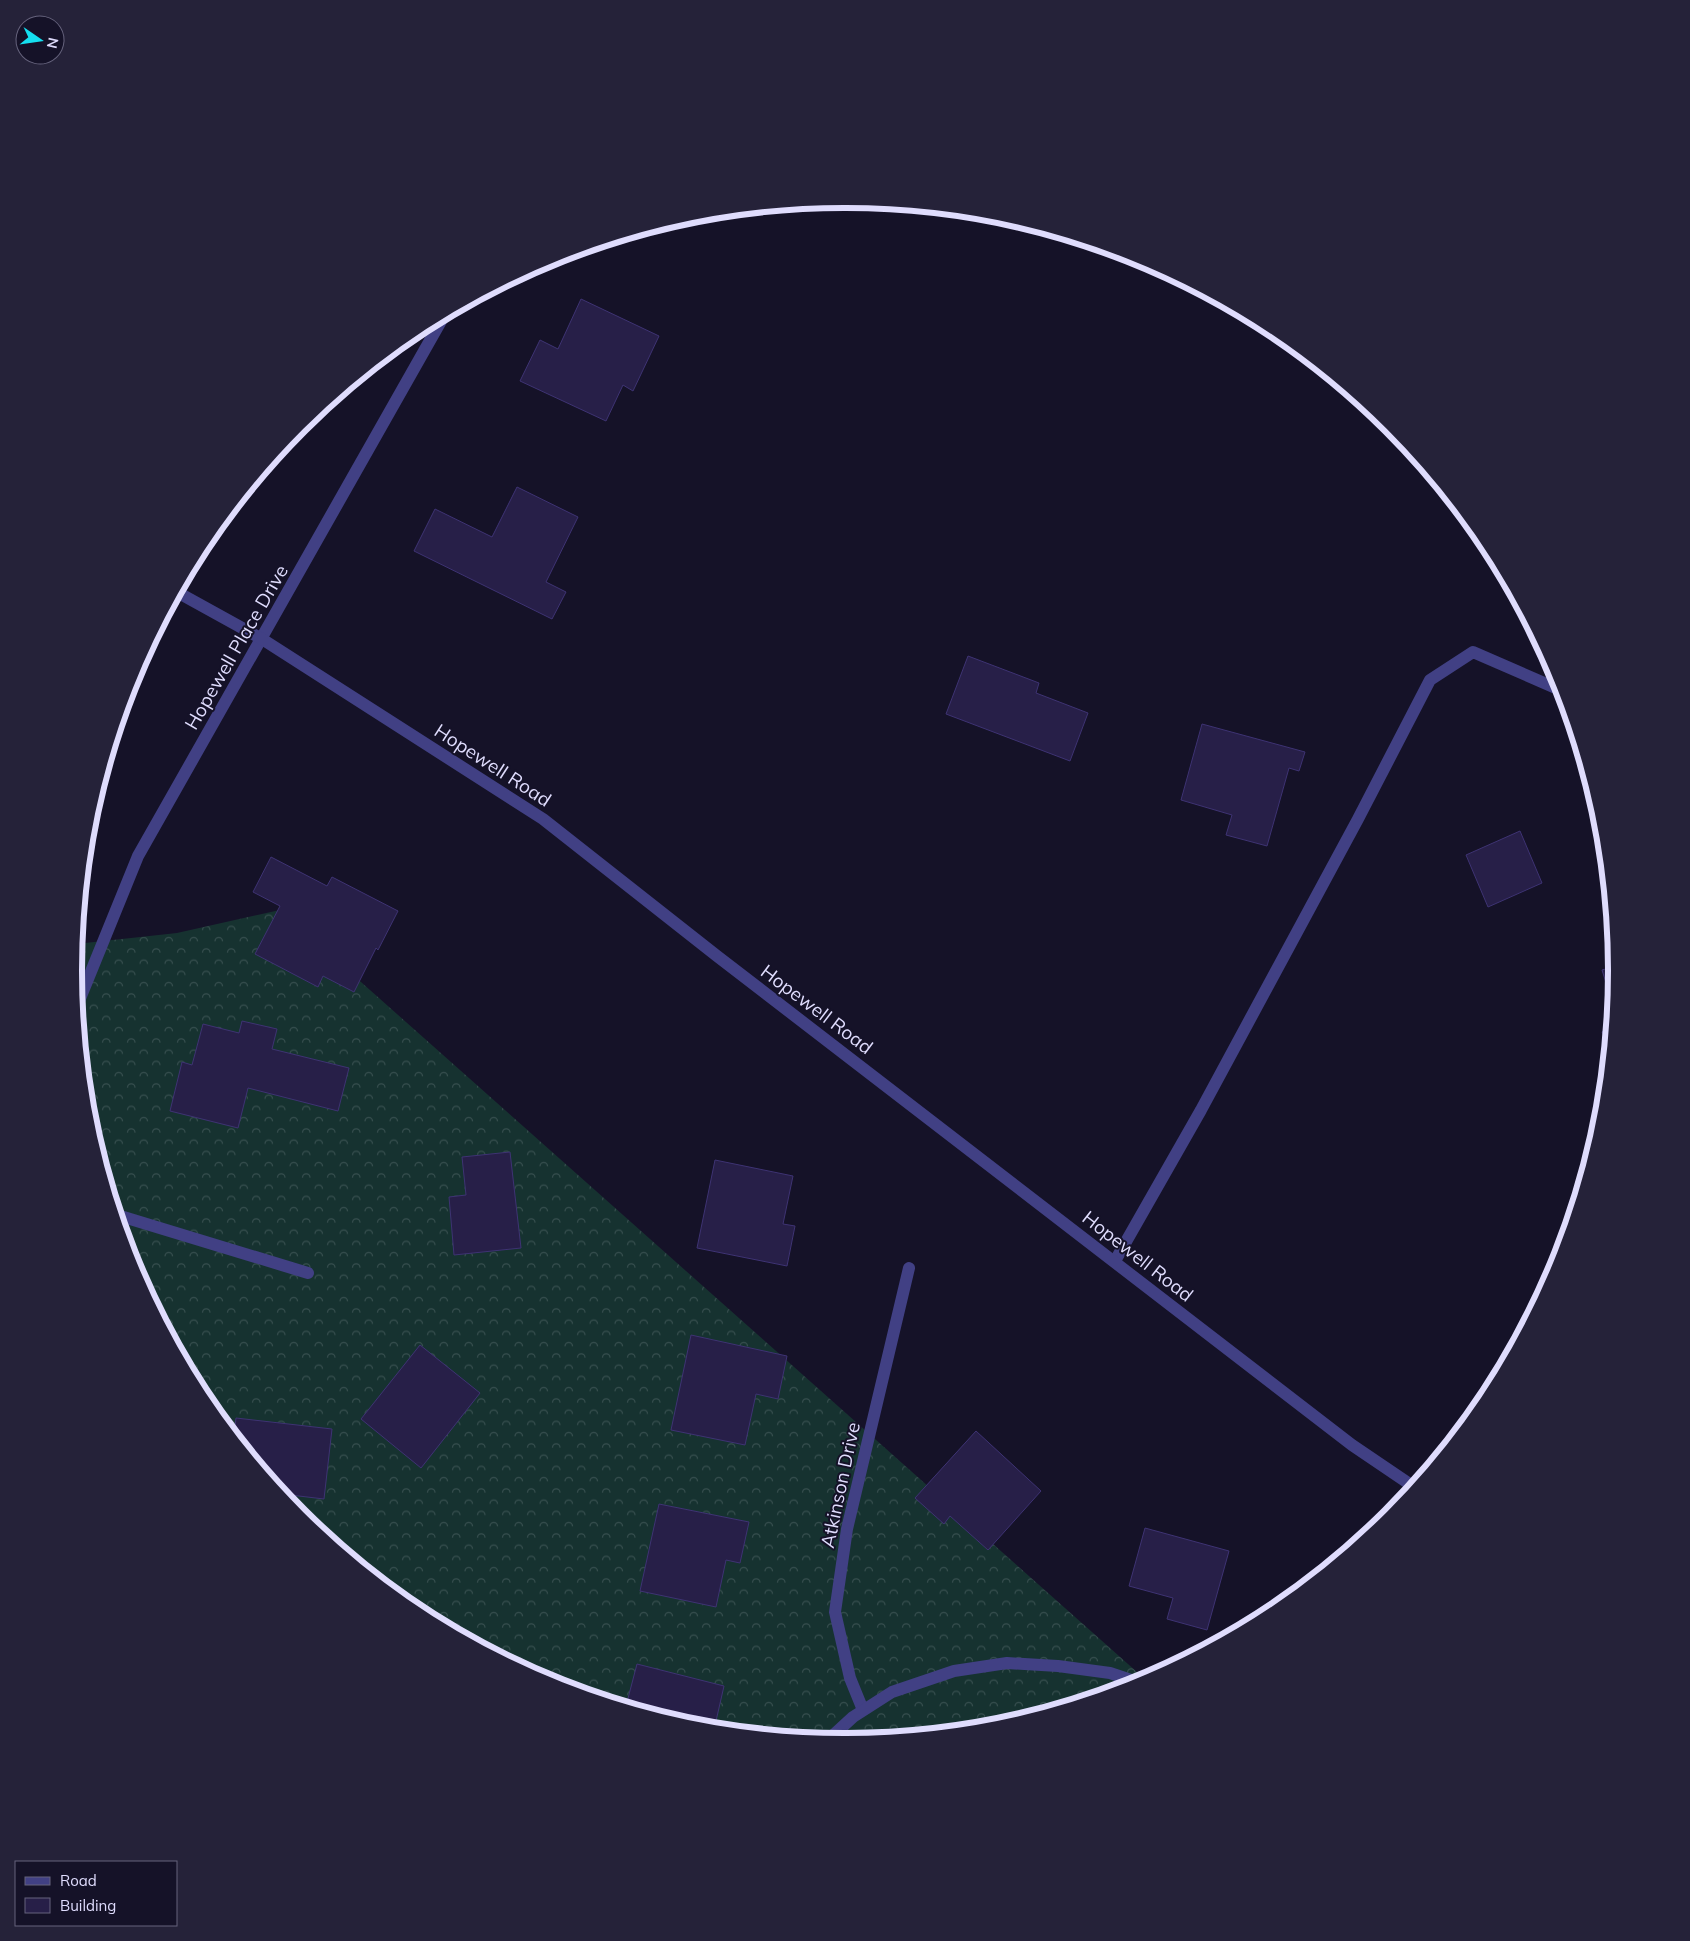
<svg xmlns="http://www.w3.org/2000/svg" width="1690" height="1941" font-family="Mulish,sans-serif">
<defs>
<pattern id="forest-crowns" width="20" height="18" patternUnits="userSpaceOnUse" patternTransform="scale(1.25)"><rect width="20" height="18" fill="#163230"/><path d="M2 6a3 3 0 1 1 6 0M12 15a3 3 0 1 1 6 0" fill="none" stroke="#374f4f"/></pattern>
</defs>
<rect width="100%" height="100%" fill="#151228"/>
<!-- forest -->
<path fill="url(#forest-crowns)" d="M 280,910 L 1146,1680 L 995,1727 L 845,1742 L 694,1727 L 550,1683 L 416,1612 L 299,1516 L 204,1399 L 132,1265 L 89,1121 L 74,971 L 76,944 L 177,933 Z"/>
<!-- building -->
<g fill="#271f48" stroke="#3e3373">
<path d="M 581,299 L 659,336 L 633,391 L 623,385 L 606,421 L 520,381 L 540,340 L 558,349 Z"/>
<path d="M 517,487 L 578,517 L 546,582 L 566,592 L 552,619 L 414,551 L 435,509 L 492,537 Z"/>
<path d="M 968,656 L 1039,683 L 1036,693 L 1088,713 L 1070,761 L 946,714 Z"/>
<path d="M 1202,724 L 1305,752 L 1299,771 L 1289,768 L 1267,846 L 1226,835 L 1232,815 L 1181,800 Z"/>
<path d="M 1520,831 L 1542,883 L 1488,907 L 1466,855 Z"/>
<path d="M 271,857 L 327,886 L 332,877 L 398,911 L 378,950 L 376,948 L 354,992 L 323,976 L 318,987 L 255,954 L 280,906 L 253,892 Z"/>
<path d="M 1616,966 L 1616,971 L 1613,1005 L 1602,970 Z"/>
<path d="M 242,1021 L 277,1029 L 272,1049 L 349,1068 L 338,1111 L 248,1088 L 238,1128 L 170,1111 L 182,1062 L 192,1065 L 203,1024 L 239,1033 Z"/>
<path d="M 1611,1027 L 1609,1045 L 1602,1032 Z"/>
<path d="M 510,1152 L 521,1248 L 454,1255 L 449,1197 L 466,1195 L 462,1157 Z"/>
<path d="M 715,1160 L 793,1176 L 783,1224 L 795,1226 L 787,1266 L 697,1248 Z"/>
<path d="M 691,1335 L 787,1356 L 778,1399 L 756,1394 L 745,1445 L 671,1430 Z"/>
<path d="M 420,1345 L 480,1393 L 421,1468 L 361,1419 Z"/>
<path d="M 236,1418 L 332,1429 L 324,1499 L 282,1494 L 234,1436 Z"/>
<path d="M 976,1431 L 1041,1491 L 988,1550 L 950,1516 L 944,1524 L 915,1498 Z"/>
<path d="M 659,1504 L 749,1522 L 740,1563 L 726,1560 L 716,1607 L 640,1591 Z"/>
<path d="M 1145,1528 L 1229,1551 L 1207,1630 L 1167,1619 L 1173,1598 L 1129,1586 Z"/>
<path d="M 637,1664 L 724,1686 L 716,1721 L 695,1716 L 692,1726 L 626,1706 Z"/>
</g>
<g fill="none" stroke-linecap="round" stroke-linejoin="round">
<!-- service -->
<path stroke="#414084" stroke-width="12" d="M 1115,1261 L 1201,1110 L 1358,819 L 1430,680 L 1473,652 L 1558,689"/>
<!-- minor -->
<g stroke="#414084" stroke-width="12">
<path d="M 77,1006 L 138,856 L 445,314"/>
<path d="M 117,1215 L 308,1273"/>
<path d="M 863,1710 L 850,1678 L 835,1612 L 847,1529 L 909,1268"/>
<path d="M 828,1740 L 853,1717 L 892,1692 L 954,1671 L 1007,1663 L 1058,1666 L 1110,1673 L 1140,1683"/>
</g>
<!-- tertiary -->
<path stroke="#414084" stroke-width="12" d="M 177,592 L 262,639 L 543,819 L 717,956 L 1352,1445 L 1414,1487"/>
</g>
<g text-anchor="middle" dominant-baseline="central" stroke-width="4" stroke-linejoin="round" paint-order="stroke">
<!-- street labels -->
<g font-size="19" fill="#dfdcfd" stroke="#151228">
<text transform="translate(236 647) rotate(-60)">Hopewell Place Drive</text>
<text transform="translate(493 765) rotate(33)">Hopewell Road</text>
<text transform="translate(817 1009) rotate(37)">Hopewell Road</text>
<text transform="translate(1138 1256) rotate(38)">Hopewell Road</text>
<text transform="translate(840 1485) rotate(-78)">Atkinson Drive</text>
</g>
</g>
<!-- crop -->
<path d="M0 0H1690V1941H0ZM844 208H846A762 762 0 0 1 1608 970V971A762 762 0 0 1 846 1733H844A762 762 0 0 1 82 971V970A762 762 0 0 1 844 208Z" fill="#252239" fill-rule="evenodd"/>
<path fill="none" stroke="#dfdcfd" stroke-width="6" d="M844 208H846A762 762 0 0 1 1608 970V971A762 762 0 0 1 846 1733H844A762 762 0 0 1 82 971V970A762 762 0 0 1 844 208Z"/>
<!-- legend -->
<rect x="15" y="1861" width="162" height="65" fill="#151228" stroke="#66637d"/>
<rect x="25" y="1877" width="25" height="8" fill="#414084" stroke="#66637d"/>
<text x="60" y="1886" font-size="15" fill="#dfdcfd">Road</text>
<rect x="25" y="1898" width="25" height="15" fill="#271f48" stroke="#66637d"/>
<text x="60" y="1911" font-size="15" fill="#dfdcfd">Building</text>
<!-- north arrow -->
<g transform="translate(40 40) rotate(103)"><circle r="24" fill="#151228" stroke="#66637d"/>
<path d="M0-4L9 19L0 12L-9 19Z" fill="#15dff0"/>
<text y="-8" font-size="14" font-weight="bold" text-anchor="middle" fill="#dfdcfd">N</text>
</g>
</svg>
